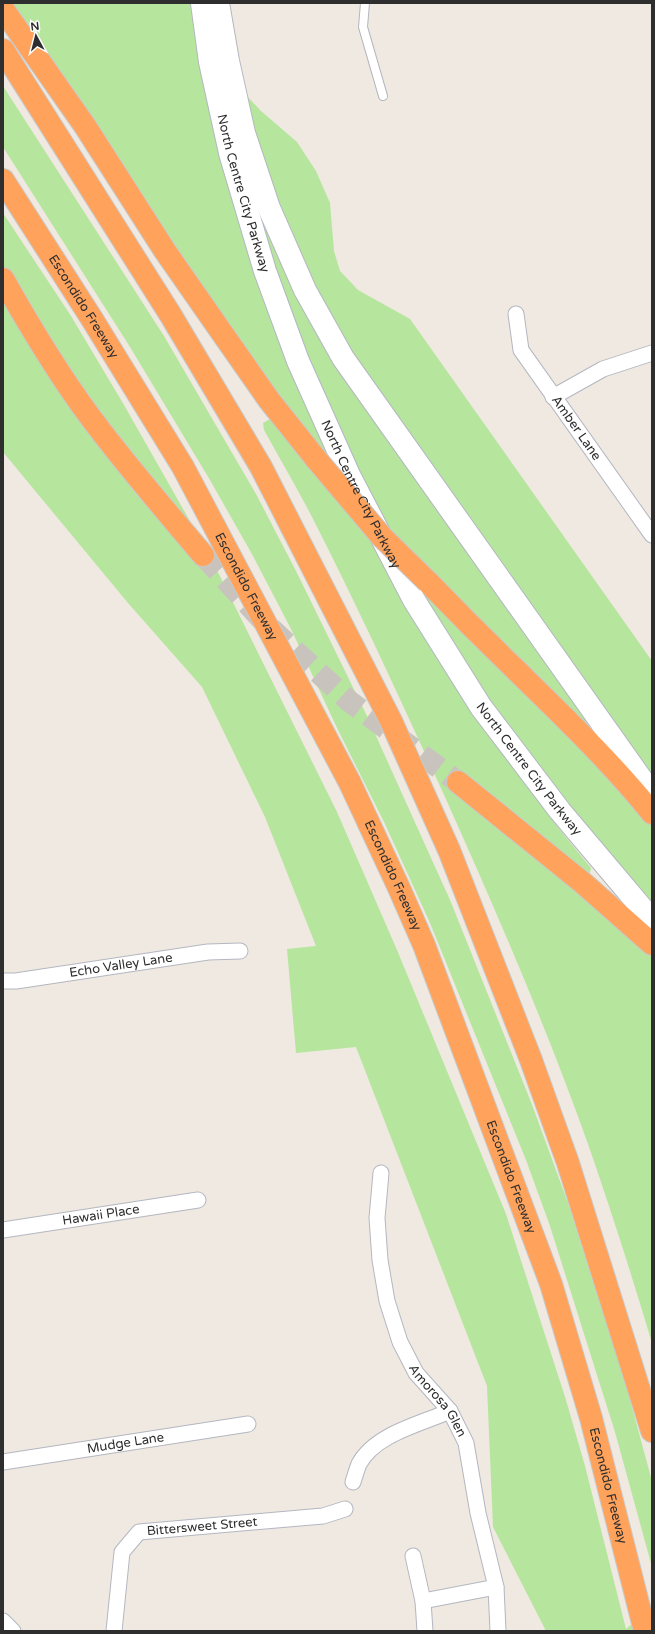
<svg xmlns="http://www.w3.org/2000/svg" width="655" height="1634" font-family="'Varela Round',sans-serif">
<rect width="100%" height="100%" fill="#efe9e1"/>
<!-- green -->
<g fill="#b6e59e">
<path d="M 9,3 L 192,3 L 193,19 L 207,99 L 252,253 L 489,735 L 560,830 L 591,868 L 590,873 L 584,872 L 551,848 L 457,771 L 451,789 L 613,920 L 652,955 L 652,1343 C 632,1276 611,1210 588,1144 C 546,1026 496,911 445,797 C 402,703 359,609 312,517 C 297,488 280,459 264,430 L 263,423 L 270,419 L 291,412 L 243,345 Z"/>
<path d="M 3,86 L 164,336 L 256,494 L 296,571 L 367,716 L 450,900 L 531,1102 L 568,1203 L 627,1389 L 652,1481 L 652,1567 L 615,1432 L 550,1226 L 526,1160 L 430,923 L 385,824 L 337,728 L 291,629 L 253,556 L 210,480 L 130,347 L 3,147 Z"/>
<path d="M 245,94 L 261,111 L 297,142 L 316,171 L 330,203 L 334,251 L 340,271 L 358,290 L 410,319 L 652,661 L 652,777 L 358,367 L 315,286 L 275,198 L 259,149 Z"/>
<path d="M 249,169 L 275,244 L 589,719 L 587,722 L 582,722 L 571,732 L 652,823 L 652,912 L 541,778 L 435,622 L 353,471 L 266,248 Z"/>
<path d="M 3,213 L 71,316 L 124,405 L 199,537 L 95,413 L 3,269 Z"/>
<path d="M 3,301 L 11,316 L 88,432 L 136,494 L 197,564 L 202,563 L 206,548 L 337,812 L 397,950 L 506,1214 L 566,1400 L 585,1466 L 626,1629 L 652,1607 L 652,1631 L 546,1631 L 493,1527 L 487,1386 L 356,1047 L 296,1053 L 287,949 L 316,946 L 265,817 L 202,687 L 128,603 L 3,452 Z"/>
</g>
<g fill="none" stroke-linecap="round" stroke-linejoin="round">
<!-- motorway-tunnel -->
<path stroke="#c8c4bd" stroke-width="22" stroke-dasharray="22 11" stroke-linecap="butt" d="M 203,555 L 265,623 L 349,701 L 458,782"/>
<!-- service casing -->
<g stroke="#b4b7c1" stroke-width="10">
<path id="service" d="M 365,3 L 363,27 L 383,96"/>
</g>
<!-- minor casing -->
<g stroke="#b4b7c1" stroke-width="17">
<g id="minor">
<path id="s1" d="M 516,314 L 521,350 L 652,535"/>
<path d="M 553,397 L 603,369 L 652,353"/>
<path id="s2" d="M 3,981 L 16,981 L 208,952 L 240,951"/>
<path id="s3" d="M 381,1173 L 377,1218 L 380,1260 L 387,1301 L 400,1342 L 416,1373 L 450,1411 L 466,1443 L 478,1513 L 496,1587 L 498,1631"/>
<path id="s4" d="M 3,1230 L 198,1200"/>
<path id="s5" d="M 3,1462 L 248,1424"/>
<path d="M 353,1482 C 355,1476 357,1469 359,1464 C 375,1434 421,1424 450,1411"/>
<path d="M 413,1556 L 423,1601 L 425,1631"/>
<path d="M 423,1601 L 496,1587"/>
<path d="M 3,1621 L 13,1631"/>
<path id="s6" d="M 114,1631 L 122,1552 L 139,1532 L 323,1516 L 345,1509"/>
</g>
</g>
<!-- secondary casing -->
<g stroke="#b4b7c1" stroke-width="24">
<g id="secondary">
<path id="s7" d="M 202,3 L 210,62 L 230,153 L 265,271 L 298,361 L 349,475 L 414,600 L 481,707 L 560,811 L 652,920"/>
<path d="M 218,3 L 228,61 L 244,133 L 269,208 L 305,290 L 343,358 L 652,794"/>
</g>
</g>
<!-- motorway casing -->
<g stroke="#c9c9c9" stroke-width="24">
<g id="motorway">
<path d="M 3,9 L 85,126 L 165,251 L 220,330 L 269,400 L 316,459"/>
<path d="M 3,50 L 170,314 L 261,467 L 391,721 L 449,850 L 531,1060 L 568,1163 L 652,1431"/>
<path id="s8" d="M 3,180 L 92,319 L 183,467 L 350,783 L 399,888 L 424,945 L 551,1284 L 591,1418 L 645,1631"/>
<path d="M 3,279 C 30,327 58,374 91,418 C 126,465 165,510 203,555"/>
<path d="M 428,582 C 457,612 486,641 516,670 C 563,716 611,762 652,813"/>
<path d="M 458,782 L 583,883 L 652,944"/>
</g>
</g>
<!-- service -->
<use href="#service" stroke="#fff" stroke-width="8"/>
<!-- minor -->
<use href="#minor" stroke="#fff" stroke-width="15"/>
<!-- secondary -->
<use href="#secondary" stroke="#fff" stroke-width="22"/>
<!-- motorway -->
<use href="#motorway" stroke="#ffa35c" stroke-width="22"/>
<!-- motorway-bridge casing -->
<g stroke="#c9c9c9" stroke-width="24" stroke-linecap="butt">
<path id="motorway-bridge" d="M 316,459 L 382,537 L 428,582"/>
</g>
<!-- motorway-bridge -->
<use href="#motorway-bridge" stroke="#ffa35c" stroke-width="22"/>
</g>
<g text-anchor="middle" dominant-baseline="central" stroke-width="3" stroke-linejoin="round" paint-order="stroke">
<!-- street labels -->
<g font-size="13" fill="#2e2e2e" stroke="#fff">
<text stroke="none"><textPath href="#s7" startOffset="195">North Centre City Parkway</textPath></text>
<text stroke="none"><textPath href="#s8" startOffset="150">Escondido Freeway</textPath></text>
<text stroke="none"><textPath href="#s1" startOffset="132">Amber Lane</textPath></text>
<text stroke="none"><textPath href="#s7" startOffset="519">North Centre City Parkway</textPath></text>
<text stroke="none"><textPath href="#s8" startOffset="474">Escondido Freeway</textPath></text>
<text stroke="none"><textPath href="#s7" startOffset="842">North Centre City Parkway</textPath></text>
<text stroke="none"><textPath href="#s8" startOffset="798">Escondido Freeway</textPath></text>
<text stroke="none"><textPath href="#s2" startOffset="119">Echo Valley Lane</textPath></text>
<text stroke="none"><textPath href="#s8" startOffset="1122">Escondido Freeway</textPath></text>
<text stroke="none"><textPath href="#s4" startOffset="99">Hawaii Place</textPath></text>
<text stroke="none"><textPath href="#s3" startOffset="242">Amorosa Glen</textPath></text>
<text stroke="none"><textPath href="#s5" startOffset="124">Mudge Lane</textPath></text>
<text stroke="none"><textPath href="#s8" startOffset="1446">Escondido Freeway</textPath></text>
<text stroke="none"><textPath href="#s6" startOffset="169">Bittersweet Street</textPath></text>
</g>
</g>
<!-- border -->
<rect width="655" height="1634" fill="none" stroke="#2e2e2e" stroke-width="8"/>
<!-- north arrow -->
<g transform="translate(36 36) rotate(353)" stroke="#ffffff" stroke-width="3" paint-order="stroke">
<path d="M0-3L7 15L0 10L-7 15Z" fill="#2e2e2e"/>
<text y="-6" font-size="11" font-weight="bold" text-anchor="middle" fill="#2e2e2e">N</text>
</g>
</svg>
